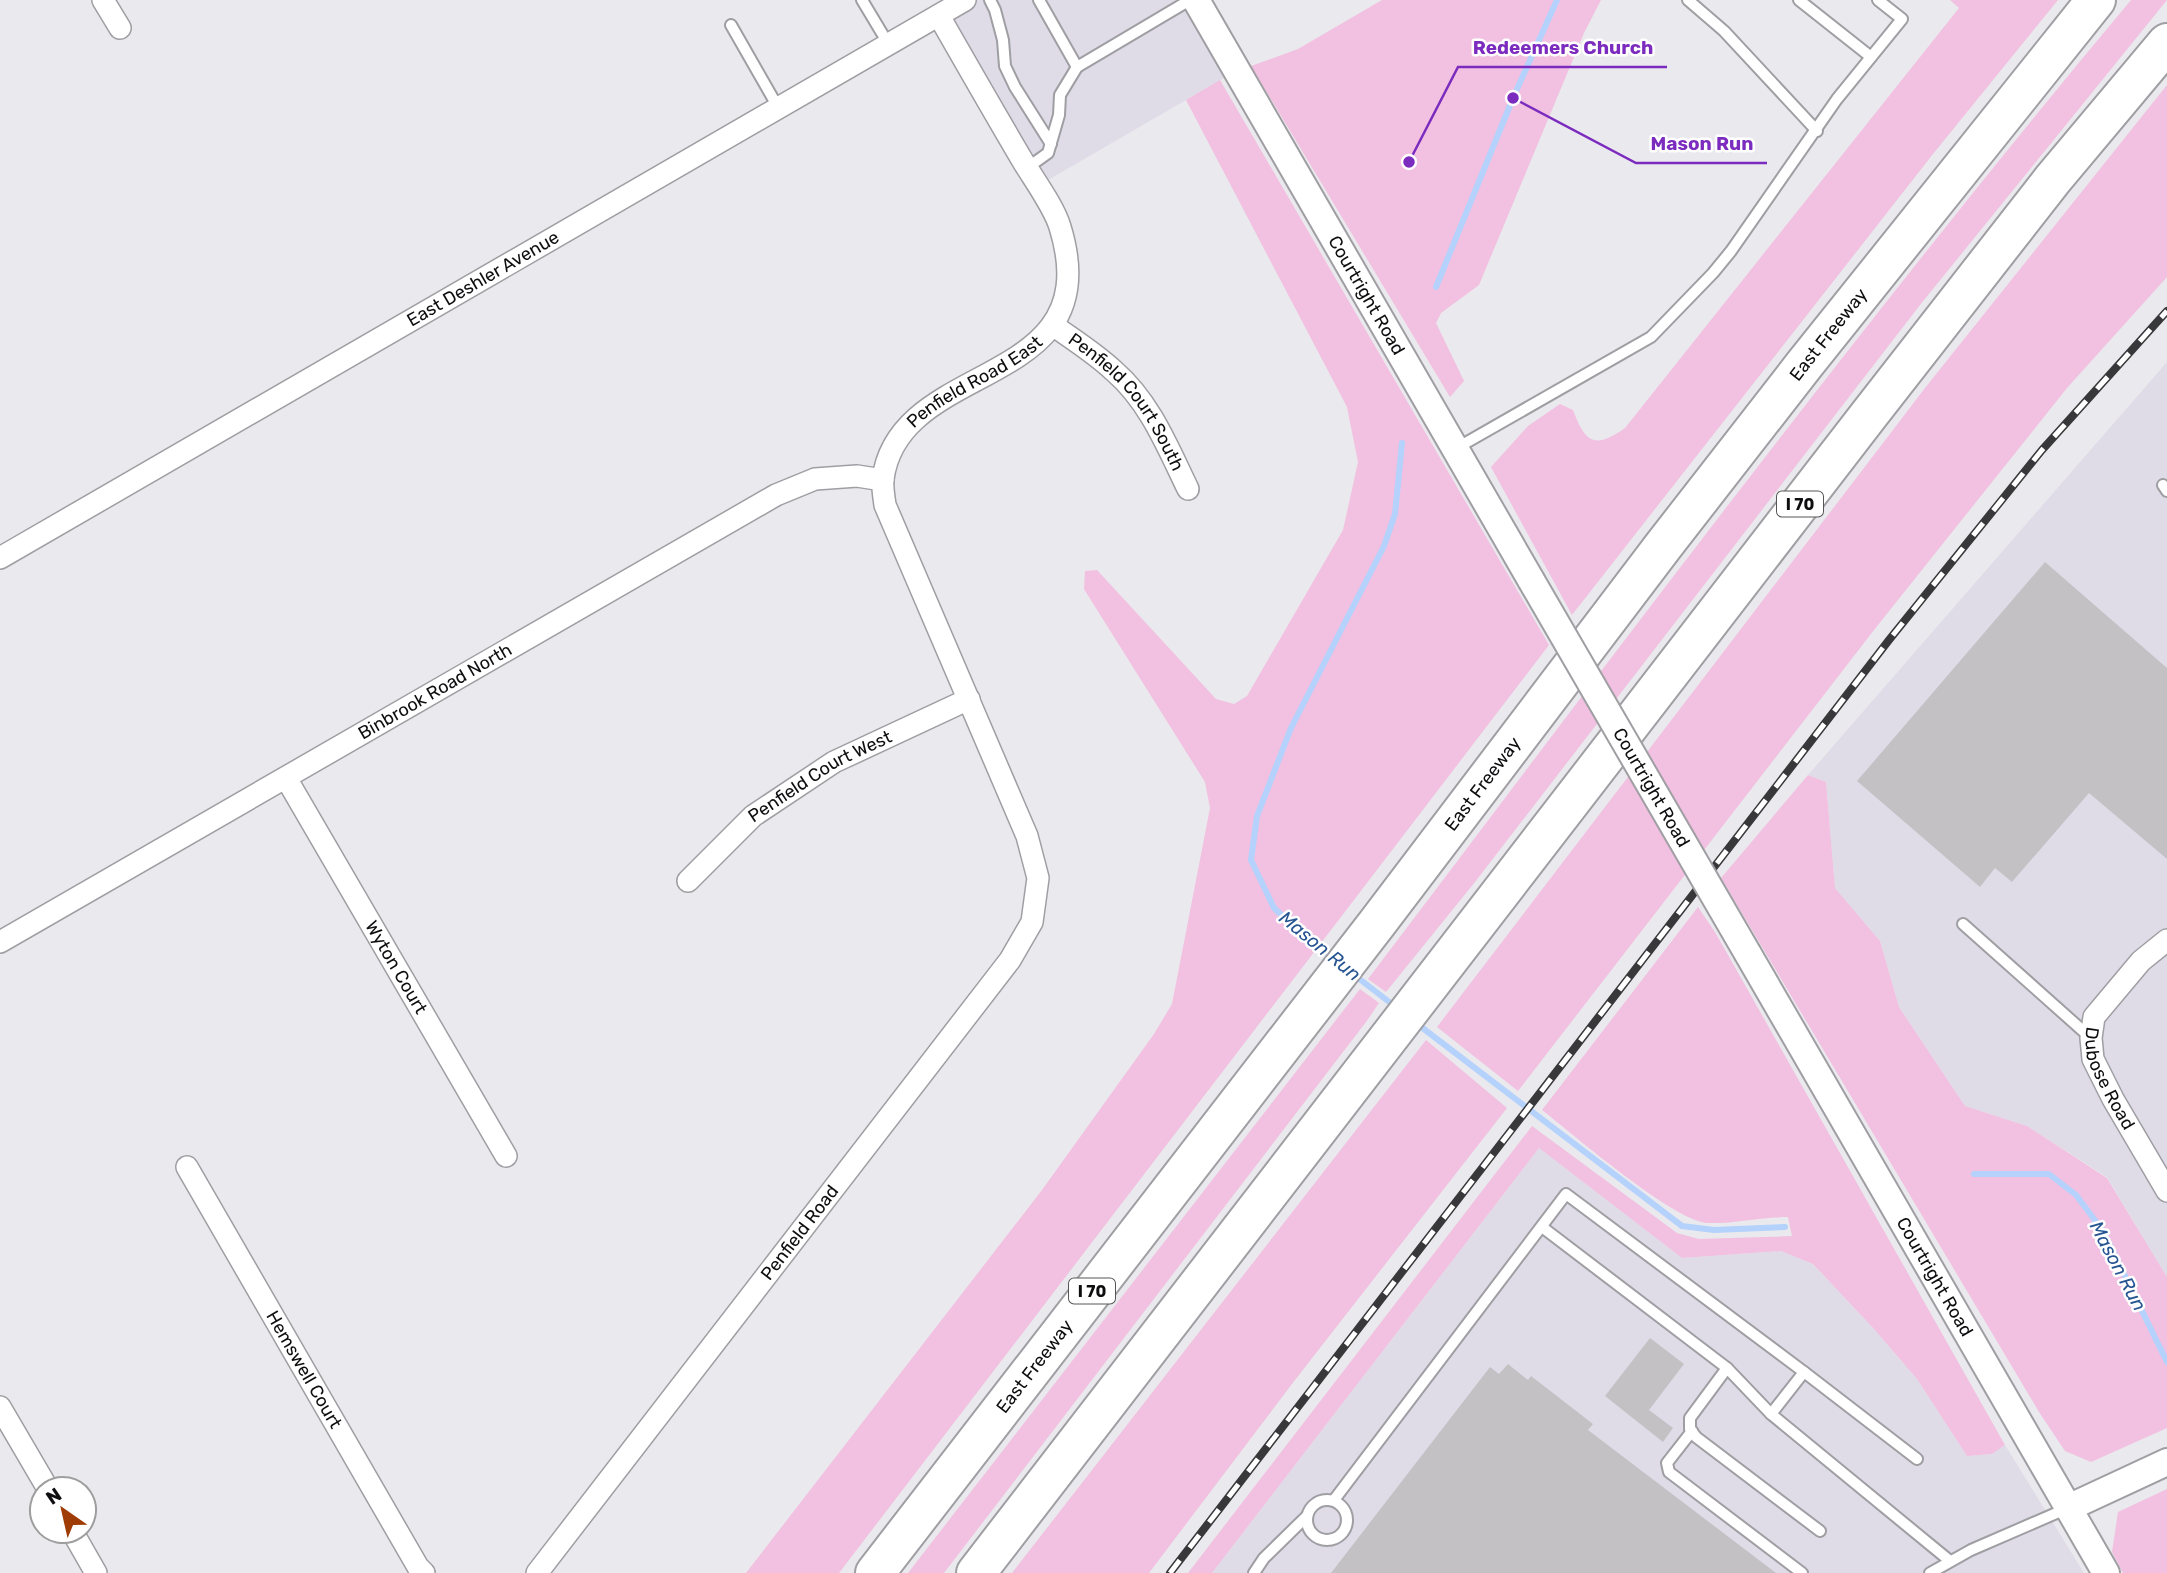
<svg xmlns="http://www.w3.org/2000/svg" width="2167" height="1573" font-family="Rubik,sans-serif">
<rect width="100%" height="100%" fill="#eae9ee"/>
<!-- built -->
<g fill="#dfdce8">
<path d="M 967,0 L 1195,0 L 1236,71 L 1036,187 L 938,17 Z"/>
<path d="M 2167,362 L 2167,1277 L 2107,1177 L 2027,1126 L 1965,1106 L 1899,1007 L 1880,941 L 1835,888 L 1826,782 L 1808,775 Z"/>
<path d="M 1539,1148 L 1682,1258 L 1781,1251 L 1813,1264 L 1874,1329 L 1917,1379 L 1967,1456 L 1992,1454 L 2005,1445 L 2084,1573 L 1212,1573 Z"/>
</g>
<!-- green -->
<g fill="#f2c0e0">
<path d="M 1382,0 L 1601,0 L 1584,33 L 1479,285 L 1441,313 L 1436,323 L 1464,381 L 1450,397 L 1251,66 L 1298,49 Z"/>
<path d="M 1950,0 L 2058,0 L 1933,154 L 1572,615 L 1491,467 L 1528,426 L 1560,404 L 1573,410 C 1585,442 1594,450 1625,428 L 1959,8 Z"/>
<path d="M 2131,0 L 2167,0 L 1920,305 L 1475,882 L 1386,992 L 1368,979 C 1618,649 1866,317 2131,0 Z"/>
<path d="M 1220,80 L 1549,645 L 839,1573 L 746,1573 L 1042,1190 L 1154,1034 L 1172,1004 L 1210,808 L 1205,782 L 1084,589 L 1085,571 L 1097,570 L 1216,699 L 1234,704 L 1247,696 L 1343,530 L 1358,462 L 1347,407 L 1186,100 Z"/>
<path d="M 2167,85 L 2167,277 L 2067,388 L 1874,630 L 1518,1091 L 1437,1027 L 1925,388 Z"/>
<path d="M 1808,775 L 1826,782 L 1835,888 L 1880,941 L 1899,1007 L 1965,1106 L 2027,1126 L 2107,1178 L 2167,1277 L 2167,1428 L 2091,1462 L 2065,1451 L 2039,1412 L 1721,878 Z"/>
<path d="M 1698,907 L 1715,932 L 2005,1445 L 1992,1454 L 1967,1456 L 1917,1379 L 1874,1329 L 1813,1264 L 1781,1251 L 1682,1258 L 1539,1148 L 1212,1573 L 1188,1573 L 1532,1126 L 1677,1233 L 1699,1239 L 1792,1236 L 1788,1217 C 1761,1217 1733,1224 1707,1223 C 1672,1220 1574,1135 1542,1110 Z"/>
<path d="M 1360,989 L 1379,1003 L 1366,1022 L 944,1573 L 908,1573 Z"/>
<path d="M 1426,1040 L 1507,1108 L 1295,1380 L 1149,1573 L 1012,1573 Z"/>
<path d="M 2167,1489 L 2167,1573 L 2123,1573 L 2112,1552 L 2118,1512 Z"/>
</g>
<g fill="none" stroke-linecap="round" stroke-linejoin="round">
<!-- stream -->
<g stroke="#b4d2fc" stroke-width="6">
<path d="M 1436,287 L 1513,98 L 1557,0"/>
<path d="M 1333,958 L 1301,934 L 1274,908 L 1251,860 L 1257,816 L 1291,728 L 1384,546 L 1395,514 L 1402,443"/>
<path d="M 1353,974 L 1397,1008"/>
<path d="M 1416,1023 L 1682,1226 L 1714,1230 L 1785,1227"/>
<path d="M 1974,1174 L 2049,1174 L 2076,1195 L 2103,1231 L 2167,1362"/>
</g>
</g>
<!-- building -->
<g fill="#c4c1c5">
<path d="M 2045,562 L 2167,668 L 2167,859 L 2089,793 L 2012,882 L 1995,868 L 1980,887 L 1857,781 Z"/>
<path d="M 1650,1338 L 1684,1364 L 1649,1410 L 1673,1428 L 1663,1442 L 1605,1396 Z"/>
<path d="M 1508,1364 L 1528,1380 L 1531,1376 L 1593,1424 L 1588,1430 L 1776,1573 L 1331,1573 L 1490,1367 L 1499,1374 Z"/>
</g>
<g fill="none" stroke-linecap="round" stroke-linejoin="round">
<!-- service casing -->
<g stroke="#9f9ea3" stroke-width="14">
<g id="service">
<path d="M 862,0 L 889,45"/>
<path d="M 990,0 L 995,10 L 1003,40 L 1005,66 L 1015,87 L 1051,144"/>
<path d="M 1039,0 L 1077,67 L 1190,0"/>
<path d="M 1688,0 L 1724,31 L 1817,131"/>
<path d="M 1799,0 L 1871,57"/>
<path d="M 731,25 L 779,109"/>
<path d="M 1027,168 L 1048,153 L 1059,115 L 1060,95 L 1077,67"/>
<path d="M 1455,449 L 1651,337 L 1713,273 L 1731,251 L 1837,99 L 1902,19 L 1878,0"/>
<path d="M 2163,485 L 2167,491"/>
<path d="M 1963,924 L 2091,1038"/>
<path d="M 1542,1227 L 1727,1368 L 1690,1418 L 1690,1429 L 1696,1437 L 1820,1531"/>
<path d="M 1727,1368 L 1771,1414"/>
<path d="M 1804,1372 L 1917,1459"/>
<path d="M 1692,1431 L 1667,1463 L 1669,1472 L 1802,1573"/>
<circle cx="1327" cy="1520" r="20"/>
<path d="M 1334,1500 L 1566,1194 L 1804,1372 L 1771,1414 L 1950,1561"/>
<path d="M 1254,1573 L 1264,1558 L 1307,1516"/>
<path d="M 1930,1573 L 1971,1550 L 2068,1508"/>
</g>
</g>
<!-- minor casing -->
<g stroke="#9f9ea3" stroke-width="24">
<g id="minor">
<path d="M 103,0 L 120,28"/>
<path id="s1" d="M 1054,326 C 1074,340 1096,354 1114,371 C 1150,402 1168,448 1188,489"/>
<path id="s2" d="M 0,558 L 965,0"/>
<path id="s3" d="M 286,778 L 506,1156"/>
<path id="s4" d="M 688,881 L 753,816 L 834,762 L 969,699"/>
<path id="s5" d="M 2167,940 L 2141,961 L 2094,1017 L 2091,1038 L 2093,1059 L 2113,1099 L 2167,1191"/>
<path id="s6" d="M 0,942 L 776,495 L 815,479 L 857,476 L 883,480"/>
<path id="s7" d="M 187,1167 L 418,1567 L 424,1573"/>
<path d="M 0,1407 L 48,1489"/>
<path d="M 72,1531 L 96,1573"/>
<path id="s8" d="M 537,1573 L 1010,960 L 1032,922 L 1038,878 L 1027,836 L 885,505 C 884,497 882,487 883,479 C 899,357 1111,392 1060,227 C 1054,207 1035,181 1024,163 C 995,114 967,65 939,16"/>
</g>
</g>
<!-- tertiary casing -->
<g stroke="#9f9ea3" stroke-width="30">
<g id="tertiary">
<path id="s9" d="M 1196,0 L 1531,580"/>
<path id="s10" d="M 1748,954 L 2106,1573"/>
<path d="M 2068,1508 L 2167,1462"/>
</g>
</g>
<!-- motorway casing -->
<g stroke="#9f9ea3" stroke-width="42">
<g id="motorway">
<path id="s11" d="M 875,1573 L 1378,922 L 1664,545 L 1804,365 L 2096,0"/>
<path d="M 976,1573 L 1868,416 L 2053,179 L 2167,43"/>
</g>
</g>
<!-- service -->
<use href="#service" stroke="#fff" stroke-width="10"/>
<!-- minor -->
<use href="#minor" stroke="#fff" stroke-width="21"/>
<!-- tertiary -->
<use href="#tertiary" stroke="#fff" stroke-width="26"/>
<!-- motorway -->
<use href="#motorway" stroke="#fff" stroke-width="38"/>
<!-- rail casing -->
<g stroke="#383739" stroke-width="8">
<path id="rail" d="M 1170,1573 L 1889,640 L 2042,450 L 2167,311"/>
</g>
<!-- rail -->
<use href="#rail" stroke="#fff" stroke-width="5" stroke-dasharray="16" stroke-linecap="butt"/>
<!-- tertiary-bridge casing -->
<g stroke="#9f9ea3" stroke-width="30" stroke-linecap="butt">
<g id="tertiary-bridge">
<path id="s12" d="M 1531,580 L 1748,954"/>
</g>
</g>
<!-- tertiary-bridge -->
<use href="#tertiary-bridge" stroke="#fff" stroke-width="26"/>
</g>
<g text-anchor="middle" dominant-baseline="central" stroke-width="5" stroke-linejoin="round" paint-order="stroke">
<!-- shield labels -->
<g fill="#fff" stroke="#565657" stroke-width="2">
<rect x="1777" y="491.5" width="46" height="25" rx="5"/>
<rect x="1069" y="1278.5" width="46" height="25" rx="5"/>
</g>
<g font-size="16" font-weight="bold" fill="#0e0d0f">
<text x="1800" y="504">I 70</text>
<text x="1092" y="1291">I 70</text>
</g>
<!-- street labels -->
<g font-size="18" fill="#0e0d0f" stroke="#fff">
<text stroke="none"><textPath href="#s2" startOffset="558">East Deshler Avenue</textPath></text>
<text stroke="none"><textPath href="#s9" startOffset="341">Courtright Road</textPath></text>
<text stroke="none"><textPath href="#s11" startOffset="1563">East Freeway</textPath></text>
<text stroke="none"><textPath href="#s8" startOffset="1432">Penfield Road East</textPath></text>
<text stroke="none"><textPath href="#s1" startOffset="107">Penfield Court South</textPath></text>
<text stroke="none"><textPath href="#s6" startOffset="502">Binbrook Road North</textPath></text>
<text stroke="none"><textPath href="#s4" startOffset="170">Penfield Court West</textPath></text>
<text stroke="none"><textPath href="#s11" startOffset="996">East Freeway</textPath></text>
<text stroke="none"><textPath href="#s12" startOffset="240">Courtright Road</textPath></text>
<text stroke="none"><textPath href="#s3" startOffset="219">Wyton Court</textPath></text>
<text stroke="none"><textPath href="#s5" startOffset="172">Dubose Road</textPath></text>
<text stroke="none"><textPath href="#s8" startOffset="430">Penfield Road</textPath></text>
<text stroke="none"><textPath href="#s10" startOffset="373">Courtright Road</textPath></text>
<text stroke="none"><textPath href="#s11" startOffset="261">East Freeway</textPath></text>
<text stroke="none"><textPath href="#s7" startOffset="234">Hemswell Court</textPath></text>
</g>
<!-- water labels -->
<g font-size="19" font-style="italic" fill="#265592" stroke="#fff">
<text transform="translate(1320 946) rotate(39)">Mason Run</text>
<text transform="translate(2118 1266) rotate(62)">Mason Run</text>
</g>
</g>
<!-- callouts -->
<path fill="none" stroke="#7b2cbf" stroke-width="2.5" d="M1409 162L1458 67H1667M1513 98L1636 163H1767"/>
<g fill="#7b2cbf" stroke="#fff" stroke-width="2.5">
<circle cx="1409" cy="162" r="7"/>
<circle cx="1513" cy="98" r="7"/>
</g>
<g font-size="19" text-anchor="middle" font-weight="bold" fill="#7b2cbf" stroke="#fff" stroke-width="5" stroke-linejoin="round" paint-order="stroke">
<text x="1563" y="54">Redeemers Church</text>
<text x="1702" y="150">Mason Run</text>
</g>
<!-- north arrow -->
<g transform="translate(63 1510) rotate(326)"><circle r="33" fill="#ffffff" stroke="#9f9e9f" stroke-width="2"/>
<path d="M0-5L12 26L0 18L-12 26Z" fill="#9f3b05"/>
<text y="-10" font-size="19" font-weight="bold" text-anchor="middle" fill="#0e0d0f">N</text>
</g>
</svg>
